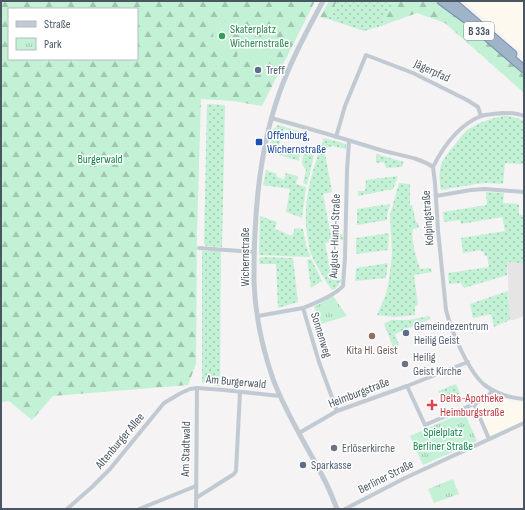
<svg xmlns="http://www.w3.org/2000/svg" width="525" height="510" font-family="'Sofia Sans Condensed',sans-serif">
<defs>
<pattern id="grass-dots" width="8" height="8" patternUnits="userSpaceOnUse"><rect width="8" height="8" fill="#c3f1d5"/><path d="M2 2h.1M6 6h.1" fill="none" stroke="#a0c6b0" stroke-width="1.8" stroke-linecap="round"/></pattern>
<pattern id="forest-firs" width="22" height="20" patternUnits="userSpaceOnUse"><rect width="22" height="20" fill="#c3f1d5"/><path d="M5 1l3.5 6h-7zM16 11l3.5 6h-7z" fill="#a0c6b0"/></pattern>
<pattern id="park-tufts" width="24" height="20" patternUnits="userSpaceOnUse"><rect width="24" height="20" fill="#c3f1d5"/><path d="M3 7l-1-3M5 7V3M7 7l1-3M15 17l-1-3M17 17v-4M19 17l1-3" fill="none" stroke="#a0c6b0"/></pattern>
</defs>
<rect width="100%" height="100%" fill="#f5f3f3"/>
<!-- commercial -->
<g fill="#fdf9ef">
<path d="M 464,1 L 524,1 L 524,55 Z"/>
<path d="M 493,395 L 511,401 L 524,403 L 524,421 L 491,436 L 490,435 L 478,408 L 478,405 L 489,399 Z"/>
</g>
<!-- education -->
<path fill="#e6e4e5" d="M 507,262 L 524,264 L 524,316 L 513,320 L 510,320 Z"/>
<!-- grass -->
<g fill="url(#grass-dots)">
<path d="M 337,1 L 394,1 L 381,26 L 364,31 L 328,19 Z"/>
<path d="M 207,104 L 225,105 L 222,247 L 206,246 L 204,244 Z"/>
<path d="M 503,116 C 511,116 517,117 524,121 L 524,164 L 505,163 L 503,184 L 486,183 L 476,184 L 441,190 C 440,184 439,177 440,171 C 440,163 446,156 451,149 C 456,144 460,137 465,132 C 476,123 489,119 503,116 Z"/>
<path d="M 278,125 L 305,133 L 305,135 L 284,129 L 279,145 L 300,151 L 299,161 L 269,152 L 273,130 Z"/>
<path d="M 324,138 L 346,144 L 346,149 L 333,146 L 324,148 L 332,192 L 323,194 L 331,236 L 342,234 L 343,240 L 325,243 L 332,280 L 342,280 L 335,289 L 332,290 L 329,286 C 323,276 316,266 311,254 C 309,250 309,244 308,239 C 301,204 312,171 324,138 Z"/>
<path d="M 304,152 L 314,155 L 307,185 L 303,183 L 306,170 L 303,166 L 302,162 Z"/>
<path d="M 376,154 L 404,162 L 402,167 L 386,168 L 384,162 L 376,163 Z"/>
<path d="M 266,170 L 277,174 L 276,176 L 284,180 L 286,173 L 298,176 L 296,184 L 306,187 L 302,218 L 286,212 L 290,189 L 263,185 Z"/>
<path d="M 398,176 L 393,189 L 358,196 L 358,191 L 365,191 L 366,180 Z"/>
<path d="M 399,183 L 410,184 L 410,205 L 412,205 L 416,222 L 418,223 L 419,228 L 413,229 C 411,243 416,256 420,269 L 431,268 L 432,272 L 414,275 L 418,305 L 415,306 L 415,315 L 396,317 L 377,315 L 386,294 L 389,280 L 392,254 L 390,215 Z"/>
<path d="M 486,192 L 504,193 L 503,203 L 519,204 L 519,215 L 524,215 L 524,264 L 507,262 L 507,275 L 464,288 L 461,283 L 449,284 L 448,273 L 489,267 L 487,256 L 485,256 L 483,251 L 481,252 L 481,250 L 463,253 L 461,238 L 505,231 L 502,217 L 461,224 L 460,220 L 444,222 L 443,212 L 487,205 Z"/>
<path d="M 390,204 L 387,215 L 387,220 L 357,225 L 357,209 Z"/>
<path d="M 260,216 L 277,222 L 275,229 L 292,236 L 295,228 L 303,229 L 306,245 L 310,256 L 309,257 L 259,255 Z"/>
<path d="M 389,233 L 388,250 L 356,254 L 356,238 Z"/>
<path d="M 202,251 L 221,251 L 220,386 L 202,383 Z"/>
<path d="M 262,257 L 293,258 L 298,302 L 278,308 L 276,264 L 259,264 L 259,258 Z"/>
<path d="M 309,259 L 312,260 L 322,281 L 311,288 L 307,260 Z"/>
<path d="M 388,263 L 386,278 L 355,281 L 356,268 Z"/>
<path d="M 508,291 L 510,320 L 494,327 L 491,314 L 473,318 L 470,304 Z"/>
<path d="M 429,316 L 430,319 L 395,334 L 399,345 L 393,347 L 384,324 L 391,320 L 409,320 Z"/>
<path d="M 456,384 L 460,394 L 442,402 L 438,391 Z"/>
</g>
<!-- forest -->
<g fill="url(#forest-firs)" fill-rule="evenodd">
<path d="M 1,1 L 315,1 L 262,106 L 233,101 L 201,99 L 197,232 L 196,364 L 188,385 L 53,396 L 32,420 L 9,401 L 1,402 ZM 9,9 L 137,9 L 137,59 L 9,59 Z"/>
<path d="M 329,1 L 337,1 L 328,19 L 320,17 Z"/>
<path d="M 394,1 L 438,1 L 458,17 L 524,75 L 524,93 L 445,23 L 417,13 L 381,26 Z"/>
</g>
<!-- park -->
<g fill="url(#park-tufts)">
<path d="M 333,296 L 347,316 L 321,324 L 314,307 Z"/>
<path d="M 464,412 L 477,441 L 423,465 L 410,436 Z"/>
<path d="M 453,479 L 459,494 L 434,503 L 428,489 Z"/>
</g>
<!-- pitch -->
<g fill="#c3f1d5">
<path d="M 214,21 L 231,22 L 230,50 L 212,50 Z"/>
<path d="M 239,38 L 271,41 L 269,64 L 237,61 Z"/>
</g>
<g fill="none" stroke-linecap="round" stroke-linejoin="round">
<!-- trunk casing -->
<g stroke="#7690ad" stroke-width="9">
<g id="trunk">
<path d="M 441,1 L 467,20 L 524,69"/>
<path d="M 452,1 L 513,54"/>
</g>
</g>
<!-- minor -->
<g stroke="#c1cad2" stroke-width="4">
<path d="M 271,118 C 307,128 342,138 377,149 C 396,155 417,156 433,167 L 435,183 L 438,230 L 446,310 C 451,330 469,374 486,386 C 497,394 511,398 524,399"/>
<path d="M 336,137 L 345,106 L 366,55 L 413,73 L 467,100 L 478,107 L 481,116"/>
<path d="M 433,167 C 443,147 459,125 481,116 C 488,114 496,114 503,113 C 510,113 517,113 524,116"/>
<path d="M 436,196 L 471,190 L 485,189 L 524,192"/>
<path d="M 199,248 L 254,252"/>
<path d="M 303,308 C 315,303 334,296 343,286 L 345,257 L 347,171 L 349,141"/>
<path d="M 258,316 L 303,308 L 319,362 L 337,411"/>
<path d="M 407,386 L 425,425 L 483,400 L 490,394 L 492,390"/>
<path d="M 474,404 L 489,439"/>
<path d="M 299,433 L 337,411 L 407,386 L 468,362"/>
<path d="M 196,498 L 234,474 L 236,471 L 240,392"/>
<path d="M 67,509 L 92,487 L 110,469 L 164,403 L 181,393 L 190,389 L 197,388 L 224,390 L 280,396"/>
<path d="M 139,509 L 196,486"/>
<path d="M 196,509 L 197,388"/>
<path d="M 345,509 L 405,478 L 524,423"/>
</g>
<!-- tertiary -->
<path stroke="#c1cad2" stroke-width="5" d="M 323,1 C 307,31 290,62 279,94 C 263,139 257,186 255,233 C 254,249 254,265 254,281 C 255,313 263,350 273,379 C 286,414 307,446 324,479 C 329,488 333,499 337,509"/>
<!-- trunk -->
<use href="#trunk" stroke="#9fb4c9" stroke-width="7"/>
</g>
<!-- markers -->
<circle fill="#2e9e5b" stroke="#fff" stroke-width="1.5" cx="222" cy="36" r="4"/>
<g fill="#5c6f8a" stroke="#fff" stroke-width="1.5">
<circle cx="258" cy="70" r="4"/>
<circle cx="406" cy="333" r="4"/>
<circle cx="303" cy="465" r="4"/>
</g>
<rect fill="#1a4fb4" stroke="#fff" stroke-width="1.5" x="255" y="138" width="8" height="8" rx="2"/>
<circle fill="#8d6e63" stroke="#fff" stroke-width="1.5" cx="372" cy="336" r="4"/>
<g fill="#6b7280" stroke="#fff" stroke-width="1.5">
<circle cx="405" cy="364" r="4"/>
<circle cx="334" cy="448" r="4"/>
</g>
<path fill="#e0444e" stroke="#fff" stroke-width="1.5" d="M430 399h4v4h4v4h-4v4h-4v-4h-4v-4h4z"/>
<g text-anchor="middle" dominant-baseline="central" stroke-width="3" stroke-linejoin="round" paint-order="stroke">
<!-- shield labels -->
<rect fill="#fff" stroke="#808990" stroke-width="1" x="464" y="22" width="30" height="18" rx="3"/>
<g font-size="11" font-weight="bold" fill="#4a5661">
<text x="479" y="31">B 33a</text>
</g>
<!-- leisure labels -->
<g font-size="12" fill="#27864d" stroke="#fff" text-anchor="start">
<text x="230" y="29">Skaterplatz<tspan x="230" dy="14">Wichernstraße</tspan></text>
</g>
<!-- service labels -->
<g font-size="12" fill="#4e5e75" stroke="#fff" text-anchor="start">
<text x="266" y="70">Treff</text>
<text x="414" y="326">Gemeindezentrum<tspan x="414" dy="14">Heilig Geist</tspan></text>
<text x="311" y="465">Sparkasse</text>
</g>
<!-- street labels -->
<g font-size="12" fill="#4a5661" stroke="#fff">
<text transform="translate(432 71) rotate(25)">Jägerpfad</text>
<text transform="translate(428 218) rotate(-94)">Kolpingstraße</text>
<text transform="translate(335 236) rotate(-88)">August-Hund-Straße</text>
<text transform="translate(245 257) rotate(-90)">Wichernstraße</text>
<text transform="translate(321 335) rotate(73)">Sonnenweg</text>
<text transform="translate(236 382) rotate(5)">Am Burgerwald</text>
<text transform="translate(359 393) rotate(-21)">Heimburgstraße</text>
<text transform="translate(120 441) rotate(-50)">Altenburger Allee</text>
<text transform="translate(186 449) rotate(-89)">Am Stadtwald</text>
<text transform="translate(386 477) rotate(-27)">Berliner Straße</text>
</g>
<!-- transit labels -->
<g font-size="12" fill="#164399" stroke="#fff" text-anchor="start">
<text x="267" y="135">Offenburg,<tspan x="267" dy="14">Wichernstraße</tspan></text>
</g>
<!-- park labels -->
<g font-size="12" fill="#17864f" stroke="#fff">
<text x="100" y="159">Burgerwald</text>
<text x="443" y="432">Spielplatz<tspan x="443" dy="14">Berliner Straße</tspan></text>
</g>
<!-- education labels -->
<g font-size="12" fill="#785e54" stroke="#fff">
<text x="372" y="350">Kita Hl. Geist</text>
</g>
<!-- worship labels -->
<g font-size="12" fill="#5b616d" stroke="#fff" text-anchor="start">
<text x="413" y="357">Heilig<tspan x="413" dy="14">Geist Kirche</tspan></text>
<text x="342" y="448">Erlöserkirche</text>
</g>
<!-- health labels -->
<g font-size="12" fill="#be3a42" stroke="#fff" text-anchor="start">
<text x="440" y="398">Delta-Apotheke<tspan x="440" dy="14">Heimburgstraße</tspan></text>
</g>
</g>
<!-- border -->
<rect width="525" height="510" fill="none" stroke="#4a5661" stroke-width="4"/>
<!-- legend -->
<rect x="8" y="8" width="130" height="52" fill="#ffffff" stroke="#b7bbc0"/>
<rect x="16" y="21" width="20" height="6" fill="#c1cad2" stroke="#b7bbc0"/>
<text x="44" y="28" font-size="12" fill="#4a5661">Straße</text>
<rect x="16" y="38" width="20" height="12" fill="url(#park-tufts)" stroke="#b7bbc0"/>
<text x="44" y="48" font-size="12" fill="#4a5661">Park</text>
</svg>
